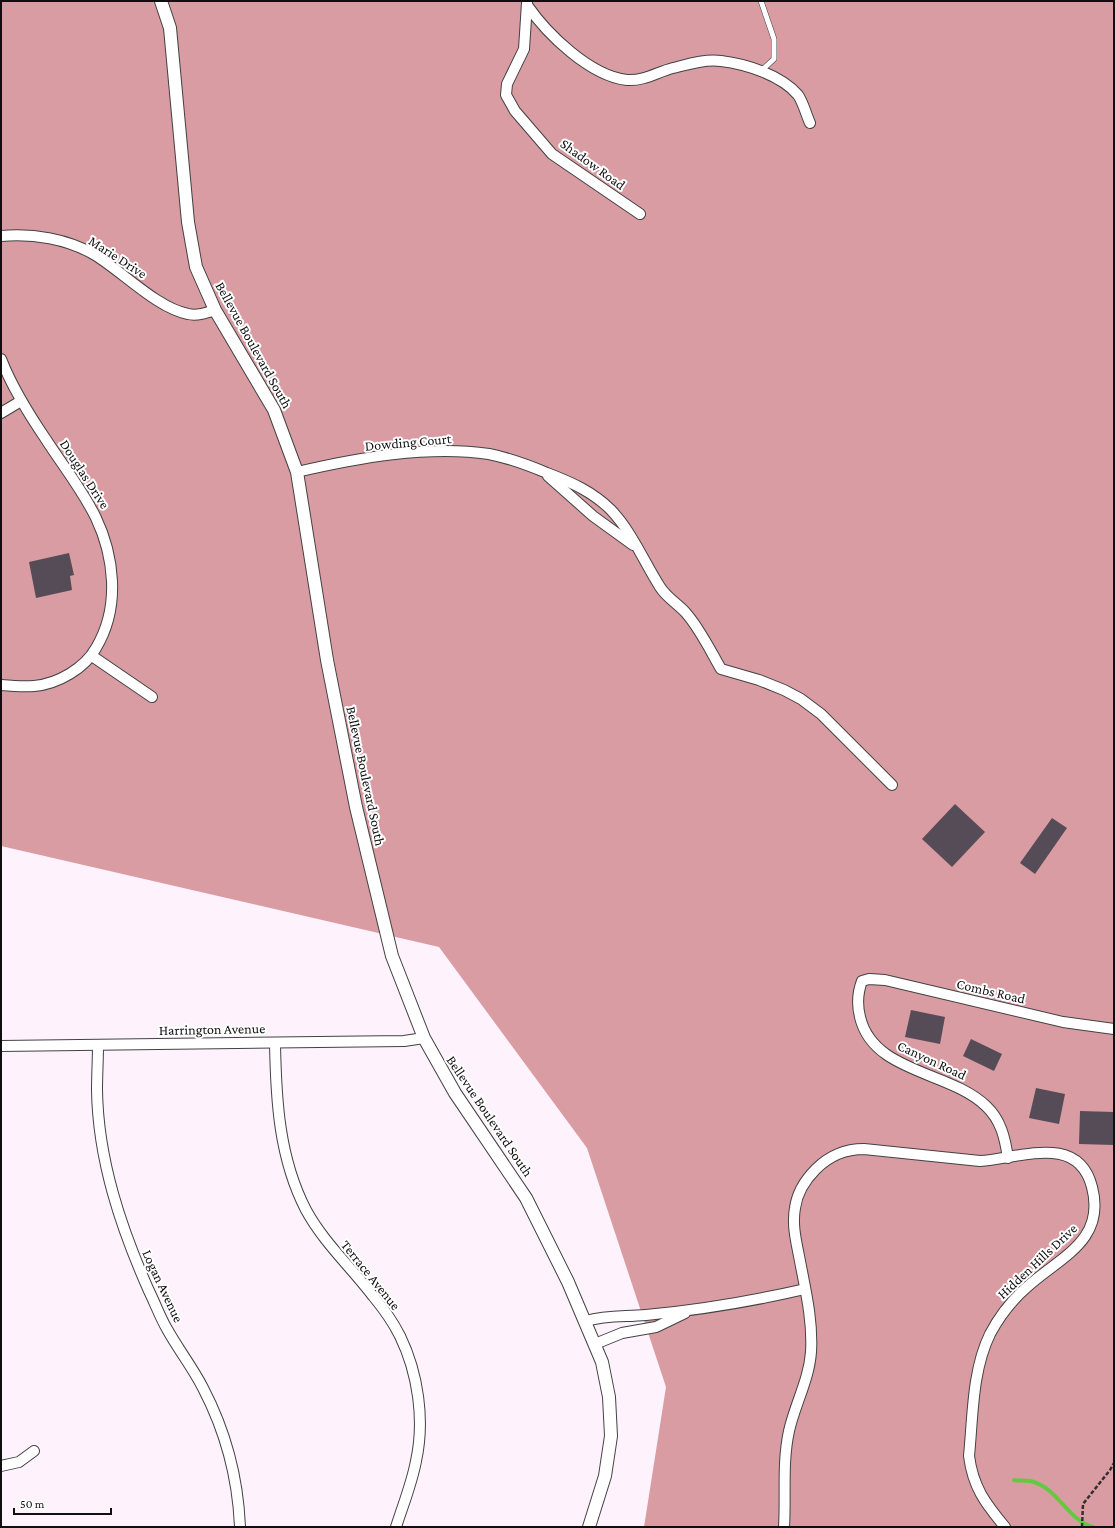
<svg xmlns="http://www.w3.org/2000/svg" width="1115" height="1528" font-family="'Crimson Pro',serif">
<rect width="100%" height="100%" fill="#fef2fd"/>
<!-- forest -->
<path fill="#d99ca2" d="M 1,1 L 1114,1 L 1114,1527 L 644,1527 L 666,1387 L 587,1148 L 439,947 L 1,846 Z"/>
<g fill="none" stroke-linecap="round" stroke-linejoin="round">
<!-- stream -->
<path stroke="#64c942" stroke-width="4" d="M 1014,1480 C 1019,1481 1025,1480 1030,1481 C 1057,1486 1067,1520 1093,1527"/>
</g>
<!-- building -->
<g fill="#554c58">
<path d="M 69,553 L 74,575 L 70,576 L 72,590 L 36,598 L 29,562 Z"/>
<path d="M 955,804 L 985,832 L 952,867 L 922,839 Z"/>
<path d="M 1052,818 L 1067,828 L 1035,874 L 1020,863 Z"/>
<path d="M 911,1010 L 945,1017 L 940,1044 L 905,1037 Z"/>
<path d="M 971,1039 L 1002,1054 L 994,1071 L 963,1056 Z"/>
<path d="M 1036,1088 L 1065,1094 L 1059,1124 L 1029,1118 Z"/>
<path d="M 1080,1111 L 1114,1112 L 1114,1145 L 1079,1144 Z"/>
</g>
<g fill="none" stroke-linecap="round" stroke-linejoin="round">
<!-- service casing -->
<g stroke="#424242" stroke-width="6">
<path id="service" d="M 761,1 L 774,39 L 774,59 L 761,71"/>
</g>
<!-- minor casing -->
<g stroke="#424242" stroke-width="12">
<g id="minor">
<path d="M 527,3 L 524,49 L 507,84 L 506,95 L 515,111 L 552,154 L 640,214"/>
<path d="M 527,5 C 547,34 590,76 627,80 C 645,81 657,72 673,68 C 689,64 705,59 721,61 C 746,64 781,75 798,95 C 803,102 806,114 810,123"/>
<path d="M 1,236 C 33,233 68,239 95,255 C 123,272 157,308 188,314 C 197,316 206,313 215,310"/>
<path d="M 1,359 C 12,387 28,413 45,438 C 76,486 109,520 112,581 C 113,604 108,628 96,648 C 85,668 58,684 34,686 C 23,687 12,686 1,685"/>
<path d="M 1,413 L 21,401"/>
<path d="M 297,472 C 357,458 427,445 489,454 C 509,458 528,465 547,473 C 571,482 593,492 611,510 C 632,532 644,562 660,587 C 667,598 678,604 686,613 C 700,629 710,650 721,669 L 759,680 L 784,690 L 801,699 L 821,714 L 892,785"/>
<path d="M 548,476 L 593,516 L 633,545"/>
<path d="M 92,656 L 152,697"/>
<path d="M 275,1043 C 276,1100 279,1158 306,1210 C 324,1243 351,1267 373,1296 C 383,1308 393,1322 400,1336 C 418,1373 425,1420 416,1461 C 412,1483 403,1505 396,1527"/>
<path d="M 98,1045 C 98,1060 97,1075 97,1090 C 98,1160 121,1228 149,1291 C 155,1303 160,1317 167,1329 C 178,1349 193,1368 203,1388 C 226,1432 238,1478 240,1527"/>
<path d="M 1,1046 L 404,1041 L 424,1038"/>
<path d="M 1008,1158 C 1005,1138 1001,1120 986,1106 C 950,1071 873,1073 860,1017 C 857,1005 857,994 862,981 L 869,979 L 885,980 L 1063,1022 L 1114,1029"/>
<path d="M 586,1321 C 607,1315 624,1317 646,1315 C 699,1310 753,1301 805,1289"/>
<path d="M 595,1344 L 622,1333 L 656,1327 L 685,1313"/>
<path d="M 1,1466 L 19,1462 L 34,1451"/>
<path d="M 784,1527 C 786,1495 782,1463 789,1431 C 795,1404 809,1380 811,1352 C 813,1320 805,1288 799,1256 C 796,1241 792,1224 795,1208 C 797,1193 805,1180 816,1169 C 830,1155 845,1149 864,1149 L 980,1161 C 1018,1159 1078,1132 1092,1187 C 1106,1241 1060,1257 1027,1287 C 1012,1300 999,1317 990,1334 C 972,1371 973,1416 969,1456 C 973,1487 985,1503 1005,1527"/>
</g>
</g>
<!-- tertiary casing -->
<g stroke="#424242" stroke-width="14">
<path id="tertiary" d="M 161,1 L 170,28 L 188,222 L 196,267 L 215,310 L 274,410 L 297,472 L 327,660 L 356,807 L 392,956 L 424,1038 L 455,1093 L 526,1198 L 568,1282 L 602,1362 L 609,1397 L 611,1436 L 605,1476 L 589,1527"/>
</g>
<!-- path -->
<path stroke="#313131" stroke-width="2.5" stroke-dasharray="4 2" stroke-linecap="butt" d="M 1082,1527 L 1083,1504 L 1110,1470 L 1114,1463"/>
<!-- service -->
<use href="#service" stroke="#fff" stroke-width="5"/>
<!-- minor -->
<use href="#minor" stroke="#fff" stroke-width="10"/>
<!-- tertiary -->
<use href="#tertiary" stroke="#fff" stroke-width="12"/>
</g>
<g text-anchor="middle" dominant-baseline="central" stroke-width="4" stroke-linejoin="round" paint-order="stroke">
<!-- street labels -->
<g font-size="14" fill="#0f0f0f" stroke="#fff">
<text transform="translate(593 164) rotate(36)">Shadow Road</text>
<text transform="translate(118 257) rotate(33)">Marie Drive</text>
<text transform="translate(254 345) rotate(61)">Bellevue Boulevard South</text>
<text transform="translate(408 442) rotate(-5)">Dowding Court</text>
<text transform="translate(85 474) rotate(57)">Douglas Drive</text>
<text transform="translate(366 776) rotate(78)">Bellevue Boulevard South</text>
<text transform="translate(991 991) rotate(13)">Combs Road</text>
<text transform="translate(212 1029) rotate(-1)">Harrington Avenue</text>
<text transform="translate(932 1060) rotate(25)">Canyon Road</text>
<text transform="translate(490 1116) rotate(56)">Bellevue Boulevard South</text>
<text transform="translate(1037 1261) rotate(-43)">Hidden Hills Drive</text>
<text transform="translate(371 1275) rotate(51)">Terrace Avenue</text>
<text transform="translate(163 1286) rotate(65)">Logan Avenue</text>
</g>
</g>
<!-- border -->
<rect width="1115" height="1528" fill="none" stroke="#0f0f0f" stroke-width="4"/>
<!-- scale -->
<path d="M14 1508v6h97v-6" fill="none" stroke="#0f0f0f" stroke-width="2"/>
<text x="20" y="1508" font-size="12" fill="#0f0f0f" stroke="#ffffff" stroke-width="3" paint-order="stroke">50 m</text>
</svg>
